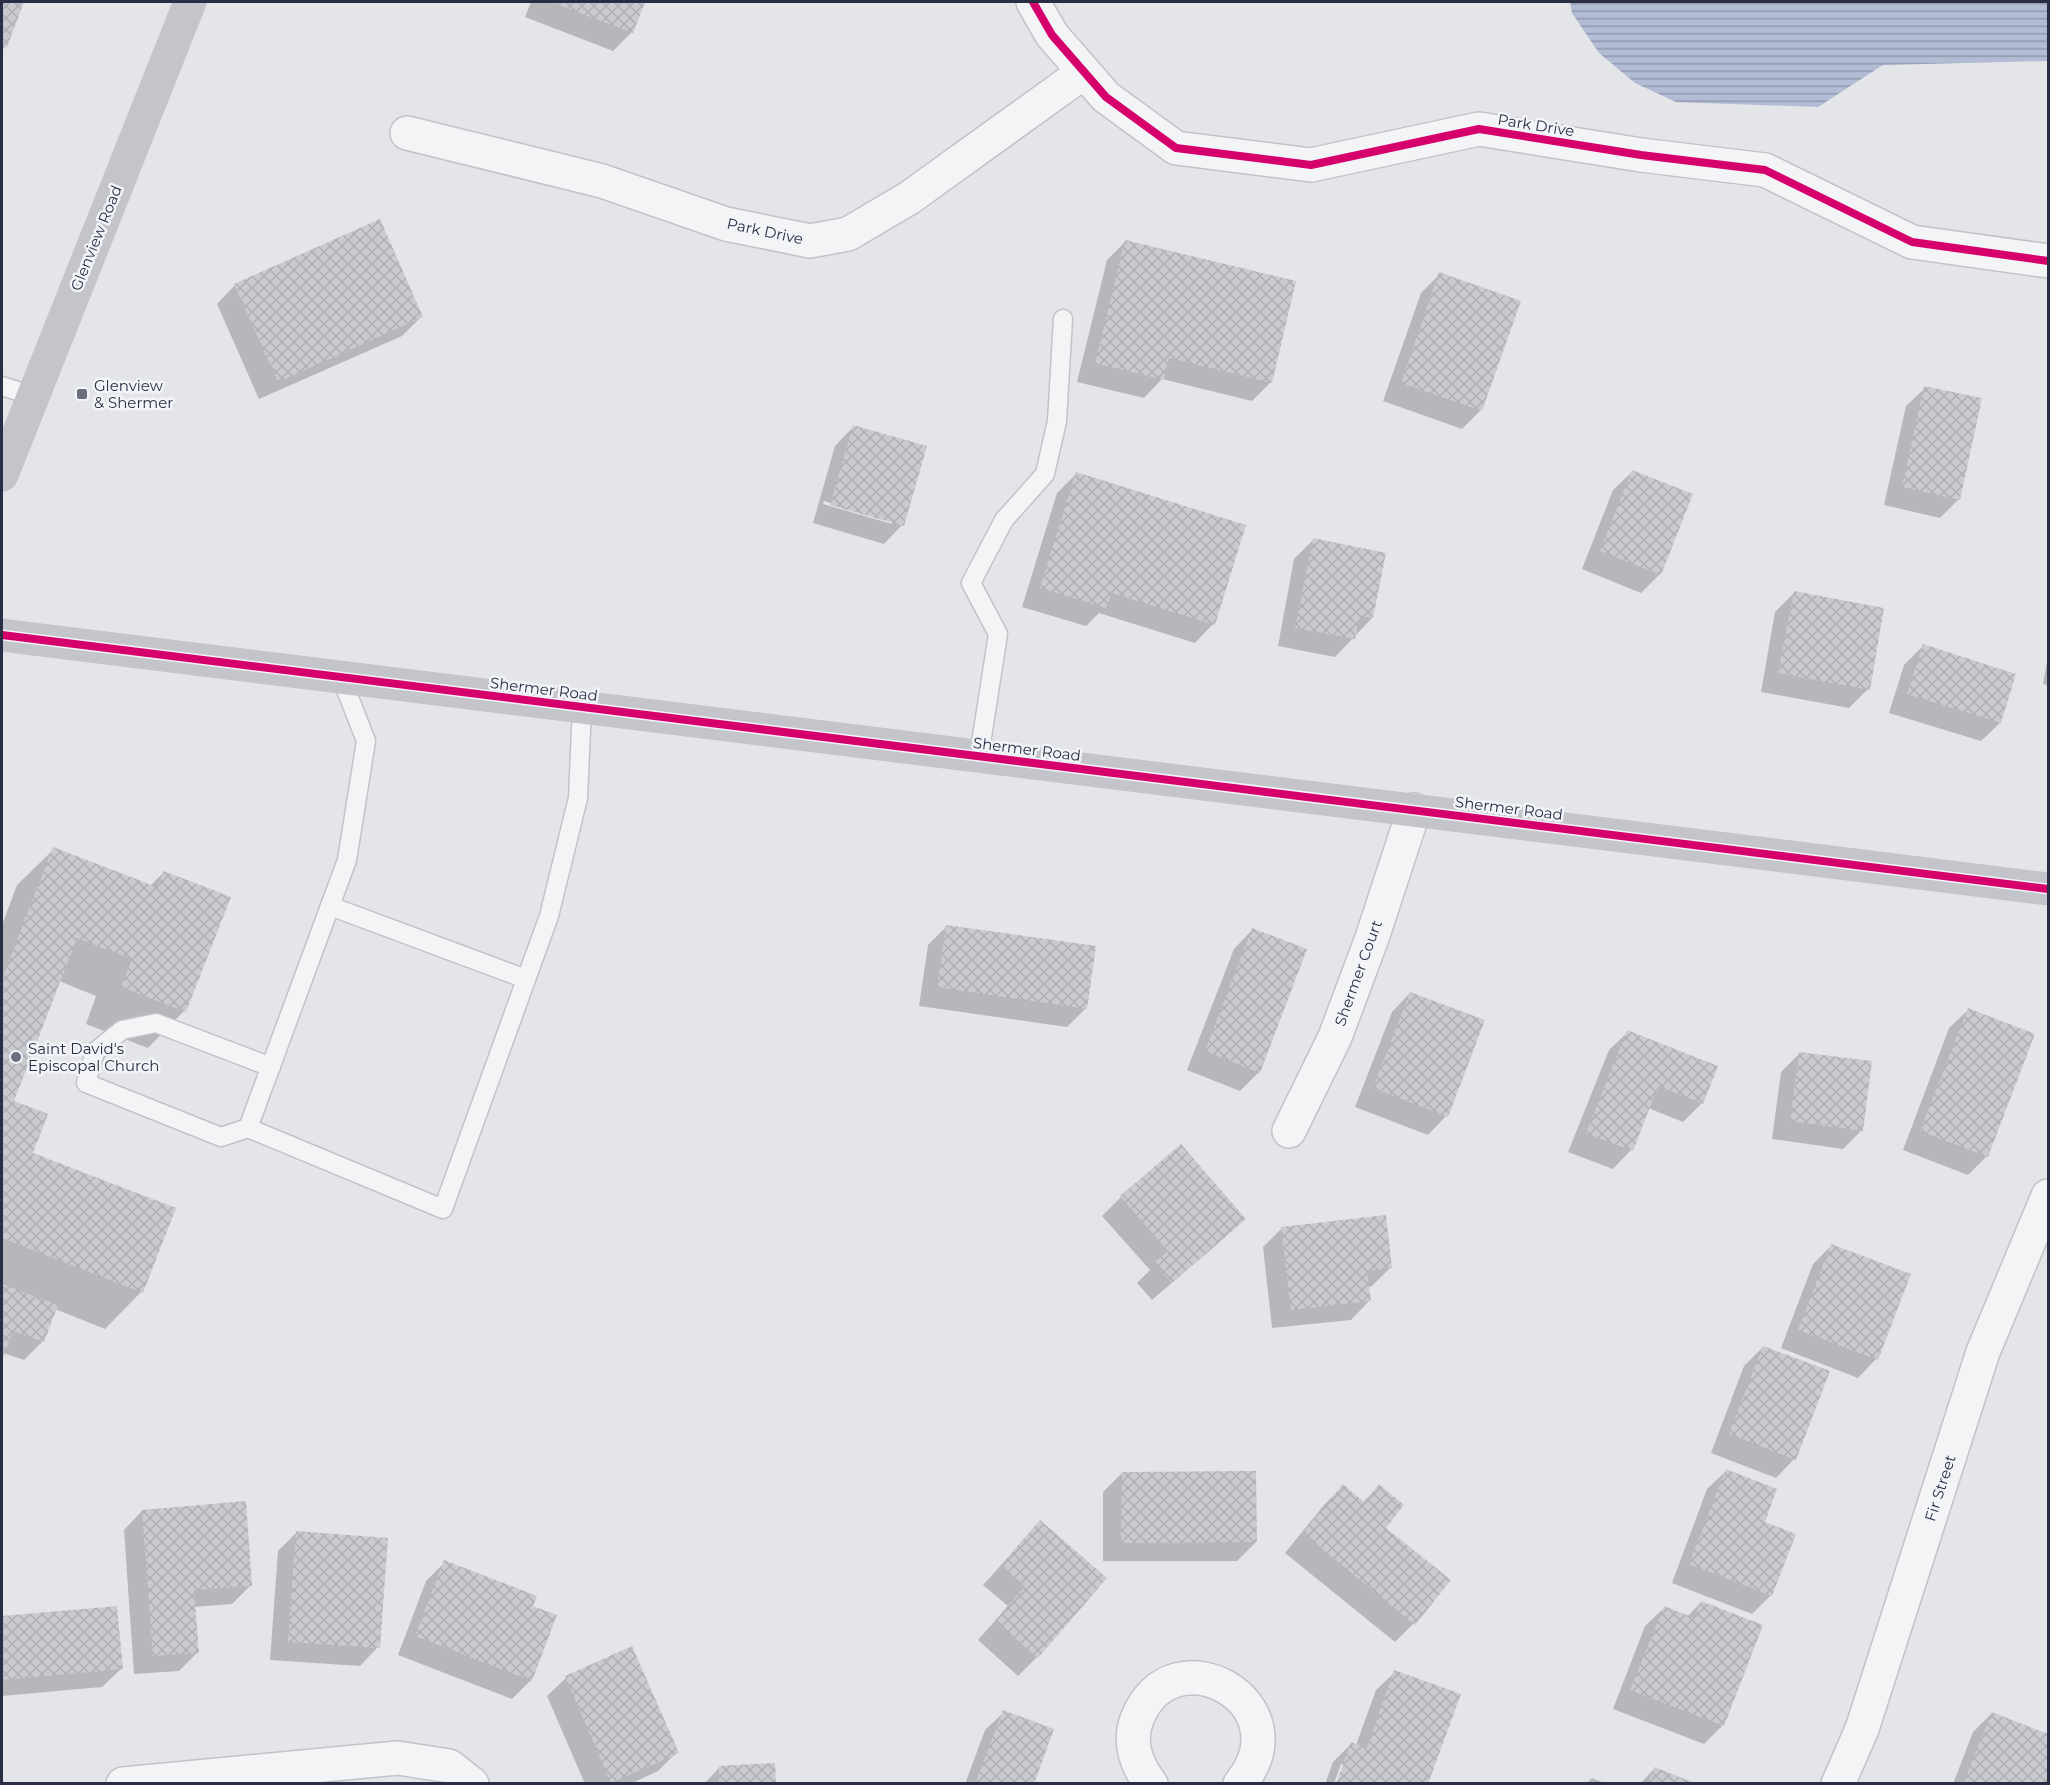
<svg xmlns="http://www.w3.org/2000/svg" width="2050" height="1785" font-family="Montserrat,sans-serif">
<defs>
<pattern id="water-rules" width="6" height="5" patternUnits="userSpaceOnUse" patternTransform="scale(1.5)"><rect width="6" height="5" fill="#b2bcd5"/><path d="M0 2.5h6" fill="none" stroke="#9199ae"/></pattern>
<pattern id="building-cross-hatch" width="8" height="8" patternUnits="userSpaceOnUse" patternTransform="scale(1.5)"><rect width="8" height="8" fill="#cacbd0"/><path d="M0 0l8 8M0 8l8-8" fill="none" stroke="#aeafb4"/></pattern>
</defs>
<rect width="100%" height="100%" fill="#e4e5e9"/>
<!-- water -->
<path fill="url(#water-rules)" d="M 1570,2 L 2048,2 L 2048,61 L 1883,65 L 1818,107 L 1676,102 L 1635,83 L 1599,53 L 1572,13 Z"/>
<!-- shadow -->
<g fill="#0003" fill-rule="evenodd">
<path d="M 2,2 L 23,2 L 6,46 L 2,50 Z"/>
<path d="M 531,2 L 644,2 L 632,32 L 613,51 L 525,17 Z"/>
<path d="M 1125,242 L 1294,283 L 1270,383 L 1252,401 L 1162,379 L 1144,398 L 1077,382 L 1107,260 Z"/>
<path d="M 1440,274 L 1481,410 L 1462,429 L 1383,401 L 1421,293 Z"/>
<path d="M 235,285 L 421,317 L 402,336 L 259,399 L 217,304 Z"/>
<path d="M 1925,388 L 1959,499 L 1940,518 L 1884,505 L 1906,406 Z"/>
<path d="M 853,427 L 902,525 L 884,544 L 813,523 L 835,446 ZM 824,501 L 892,521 L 892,524 L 823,504 Z"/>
<path d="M 1632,472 L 1660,574 L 1641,593 L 1582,569 L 1613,490 Z"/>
<path d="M 1076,474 L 1213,624 L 1195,643 L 1099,613 L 1086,626 L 1022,607 L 1057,493 Z"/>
<path d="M 1313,540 L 1372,618 L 1335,657 L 1278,646 L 1294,559 Z"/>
<path d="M 1794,593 L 1868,689 L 1849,708 L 1761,692 L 1775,612 Z"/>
<path d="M 1923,646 L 2000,723 L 1981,741 L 1889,713 L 1904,665 Z"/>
<path d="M 2048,656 L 2048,685 L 2043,684 Z"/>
<path d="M 54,849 L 150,886 L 164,872 L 184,1011 L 148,1048 L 86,1024 L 96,996 L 59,981 L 12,1102 L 31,1153 L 141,1292 L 105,1329 L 55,1309 L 43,1341 L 24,1360 L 3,1353 L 2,1358 L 2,925 L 17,885 Z"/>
<path d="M 947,926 L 1086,1008 L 1067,1027 L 919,1006 L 928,945 Z"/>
<path d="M 1252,930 L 1259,1072 L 1240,1091 L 1187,1070 L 1234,949 Z"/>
<path d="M 1410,993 L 1446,1116 L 1428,1135 L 1355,1107 L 1392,1012 Z"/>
<path d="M 1968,1010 L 1987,1156 L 1968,1175 L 1903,1150 L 1949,1028 Z"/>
<path d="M 1628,1032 L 1702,1103 L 1683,1122 L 1648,1108 L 1631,1150 L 1613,1169 L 1568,1152 L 1609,1050 Z"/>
<path d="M 1800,1053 L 1862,1130 L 1843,1149 L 1772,1139 L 1781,1072 Z"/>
<path d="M 1181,1146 L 1244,1219 L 1225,1237 L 1152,1300 L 1137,1283 L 1150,1270 L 1102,1216 L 1121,1197 Z"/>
<path d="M 1282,1228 L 1390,1268 L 1372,1286 L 1368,1287 L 1369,1301 L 1351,1320 L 1272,1328 L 1263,1247 Z"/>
<path d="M 1832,1245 L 1876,1359 L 1858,1378 L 1781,1348 L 1813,1264 Z"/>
<path d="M 1763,1347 L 1794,1459 L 1776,1478 L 1711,1453 L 1744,1366 Z"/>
<path d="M 1726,1471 L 1771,1595 L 1752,1614 L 1672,1583 L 1707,1489 Z"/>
<path d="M 1122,1473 L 1256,1542 L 1237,1561 L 1103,1561 L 1103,1492 Z"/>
<path d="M 1343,1486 L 1363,1502 L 1379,1486 L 1384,1528 L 1449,1581 L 1413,1624 L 1395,1642 L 1285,1553 L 1324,1505 Z"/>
<path d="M 142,1511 L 250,1586 L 232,1604 L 194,1607 L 198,1652 L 179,1671 L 134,1674 L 124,1530 Z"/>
<path d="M 1040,1522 L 1105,1579 L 1037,1657 L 1018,1676 L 978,1640 L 1008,1606 L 983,1585 Z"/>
<path d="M 297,1532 L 378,1647 L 360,1666 L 270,1660 L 278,1551 Z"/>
<path d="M 445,1562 L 531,1607 L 531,1680 L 512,1699 L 398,1655 L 426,1581 Z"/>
<path d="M 1701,1602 L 1761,1626 L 1722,1726 L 1704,1744 L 1613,1709 L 1645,1626 L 1664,1608 L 1687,1617 Z"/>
<path d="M 116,1608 L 121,1669 L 102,1687 L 2,1696 L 2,1618 Z"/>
<path d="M 632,1648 L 677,1752 L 658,1771 L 630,1784 L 585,1784 L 547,1696 L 566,1678 Z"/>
<path d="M 1395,1672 L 1459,1695 L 1345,1764 L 1341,1764 L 1334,1784 L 1325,1784 L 1333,1762 L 1352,1743 L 1356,1745 L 1376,1690 Z"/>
<path d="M 1004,1712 L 1032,1784 L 965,1784 L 985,1730 Z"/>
<path d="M 1992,1713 L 2048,1736 L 2048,1784 L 1953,1784 L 1973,1732 Z"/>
<path d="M 719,1768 L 774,1784 L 704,1784 Z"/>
<path d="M 1654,1769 L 1692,1784 L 1640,1784 Z"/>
<path d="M 1592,1778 L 1607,1784 L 1586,1784 Z"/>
</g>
<!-- building -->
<g fill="url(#building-cross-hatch)">
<path d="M 2,2 L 24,2 L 7,47 L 2,45 Z"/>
<path d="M 551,2 L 645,2 L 633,33 Z"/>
<path d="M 380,219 L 423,317 L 278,382 L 234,284 Z"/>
<path d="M 1125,240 L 1296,281 L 1272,383 L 1169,358 L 1164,380 L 1095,363 Z"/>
<path d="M 1439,272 L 1521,301 L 1482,411 L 1401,383 Z"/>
<path d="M 1924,386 L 1982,398 L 1960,500 L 1902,487 Z"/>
<path d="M 853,425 L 927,446 L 904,526 L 830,505 Z"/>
<path d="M 1632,470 L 1693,494 L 1661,575 L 1600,551 Z"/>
<path d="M 1076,472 L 1246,525 L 1215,625 L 1112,593 L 1106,608 L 1040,588 Z"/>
<path d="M 1313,538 L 1386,553 L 1373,618 L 1360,616 L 1355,639 L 1295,628 Z"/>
<path d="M 1794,591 L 1884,608 L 1870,690 L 1778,673 Z"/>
<path d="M 1923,644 L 2016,674 L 2001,723 L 1907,694 Z"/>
<path d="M 53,847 L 157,887 L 164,871 L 231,897 L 186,1012 L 121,987 L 132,959 L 77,938 L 14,1101 L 48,1114 L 33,1153 L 176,1208 L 143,1293 L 2,1238 L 2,979 Z"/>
<path d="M 946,925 L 1096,946 L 1087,1009 L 937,987 Z"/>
<path d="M 1252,928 L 1307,949 L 1260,1073 L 1205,1051 Z"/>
<path d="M 1410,992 L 1485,1020 L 1448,1117 L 1373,1088 Z"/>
<path d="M 1968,1008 L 2035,1034 L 1988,1157 L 1920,1131 Z"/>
<path d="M 1627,1030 L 1718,1066 L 1703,1104 L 1658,1086 L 1633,1151 L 1586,1133 Z"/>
<path d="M 1799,1052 L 1872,1061 L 1863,1131 L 1790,1121 Z"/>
<path d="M 1181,1144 L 1246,1219 L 1172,1283 L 1154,1263 L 1168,1251 L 1120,1196 Z"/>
<path d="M 1386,1215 L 1392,1268 L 1367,1271 L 1371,1301 L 1291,1310 L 1281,1227 Z"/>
<path d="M 1831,1244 L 1911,1274 L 1878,1360 L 1798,1330 Z"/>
<path d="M 2,1284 L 58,1305 L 44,1342 L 13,1331 L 2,1361 Z"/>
<path d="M 1763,1346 L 1830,1371 L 1796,1460 L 1729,1434 Z"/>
<path d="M 1726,1469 L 1777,1489 L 1765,1522 L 1796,1534 L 1772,1596 L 1689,1564 Z"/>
<path d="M 1256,1471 L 1257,1542 L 1121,1543 L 1122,1472 Z"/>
<path d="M 1343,1484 L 1364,1502 L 1379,1484 L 1404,1505 L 1386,1528 L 1451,1580 L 1415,1625 L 1303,1533 Z"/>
<path d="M 246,1501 L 252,1586 L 194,1590 L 199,1653 L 153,1656 L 142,1510 Z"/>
<path d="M 1040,1520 L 1107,1578 L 1038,1658 L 995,1621 L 1025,1586 L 1001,1565 Z"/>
<path d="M 296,1531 L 388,1538 L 380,1648 L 288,1642 Z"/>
<path d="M 444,1560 L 537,1596 L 533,1606 L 557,1615 L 532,1681 L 415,1636 Z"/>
<path d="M 1701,1601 L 1763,1625 L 1724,1726 L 1630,1690 L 1664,1606 L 1694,1618 Z"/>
<path d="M 117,1606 L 123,1669 L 2,1680 L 2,1616 Z"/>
<path d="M 632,1646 L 679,1753 L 611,1783 L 565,1676 Z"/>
<path d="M 1394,1670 L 1461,1694 L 1428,1784 L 1336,1784 L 1351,1742 L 1367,1748 Z"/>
<path d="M 1003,1710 L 1054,1729 L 1034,1784 L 975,1784 Z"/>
<path d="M 1992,1712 L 2048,1734 L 2048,1780 L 2044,1778 L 2042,1784 L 1963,1784 Z"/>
<path d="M 775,1763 L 776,1784 L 719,1784 L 719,1766 Z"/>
<path d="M 1654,1767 L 1695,1783 L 1695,1784 L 1648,1784 Z"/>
</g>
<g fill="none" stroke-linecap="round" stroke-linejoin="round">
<!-- service casing -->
<g stroke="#c2c3c7" stroke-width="21">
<g id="service">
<path d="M 2,386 L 33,396"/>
<path d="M 341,677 L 366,741 L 347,860 L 248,1128 L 443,1209 L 549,916 L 578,798 L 582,707"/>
<path d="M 979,756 L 998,634 L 971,583 L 1004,520 L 1045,474 L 1057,421 L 1063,319"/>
<path d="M 330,906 L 526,979"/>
<path d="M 248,1128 L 221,1137 L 86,1083 L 95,1052 L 122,1030 L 156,1023 L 271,1067"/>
</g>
</g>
<!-- minor casing -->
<g stroke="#c2c3c7" stroke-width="36">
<g id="minor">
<path d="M 1033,2 L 1052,35 L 1106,97 L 1176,148 L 1311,165 L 1479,129 L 1641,155 L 1765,170 L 1912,242 L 2048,261"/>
<path d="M 407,133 L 602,181 L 726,224 L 810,241 L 848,234 L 909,198 L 1084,72"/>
<path d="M 1289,1131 L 1335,1037 L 1372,938 L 1414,810"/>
<path d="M 123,1784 L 398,1758 L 449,1766 L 472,1784"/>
<path d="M 1151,1784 C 1136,1765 1128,1742 1137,1719 C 1172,1629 1306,1703 1240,1784"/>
<path d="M 1838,1784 L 1862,1729 L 1983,1352 L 2048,1196"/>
</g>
</g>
<!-- service -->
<use href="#service" stroke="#f3f4f6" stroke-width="18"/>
<!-- minor -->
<use href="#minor" stroke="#f3f4f6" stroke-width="33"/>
<!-- secondary -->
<g stroke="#c4c5ca" stroke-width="33">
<path d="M 2,475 L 190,2"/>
<path d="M 2,635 L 2048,889"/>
</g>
<!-- cycleway casing -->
<g stroke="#f2f4f8" stroke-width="11">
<g id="cycleway">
<path d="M 1033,2 L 1052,35 L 1106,97 L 1176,148 L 1311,165 L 1479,129 L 1641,155 L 1765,170 L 1912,242 L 2048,261"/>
<path d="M 2,635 L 2048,889"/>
</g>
</g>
<!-- cycleway -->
<use href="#cycleway" stroke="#d6006c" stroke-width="8"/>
</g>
<!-- markers -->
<g fill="#6a6e7e" stroke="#f2f4f8" stroke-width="2">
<rect x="76" y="388" width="12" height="12" rx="3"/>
<circle cx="16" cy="1057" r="6"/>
</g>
<g text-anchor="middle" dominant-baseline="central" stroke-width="5" stroke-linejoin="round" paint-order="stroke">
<!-- street labels -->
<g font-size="15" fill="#292e44" stroke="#f2f4f8">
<text transform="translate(1536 125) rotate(9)">Park Drive</text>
<text transform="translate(765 231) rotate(12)">Park Drive</text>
<text transform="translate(96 238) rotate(-68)">Glenview Road</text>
<text transform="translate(544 689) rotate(7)">Shermer Road</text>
<text transform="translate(1027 749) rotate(7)">Shermer Road</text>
<text transform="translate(1509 808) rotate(7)">Shermer Road</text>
<text transform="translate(1358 973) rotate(-70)">Shermer Court</text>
<text transform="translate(1940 1488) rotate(-72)">Fir Street</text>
</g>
<!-- poi labels -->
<g font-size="15" fill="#292e44" stroke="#f2f4f8" text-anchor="start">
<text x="94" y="385">Glenview<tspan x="94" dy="17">&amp; Shermer</tspan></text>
<text x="28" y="1048">Saint David's<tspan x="28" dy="17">Episcopal Church</tspan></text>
</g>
</g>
<!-- border -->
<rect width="2050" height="1785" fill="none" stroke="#292e44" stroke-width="6"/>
</svg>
